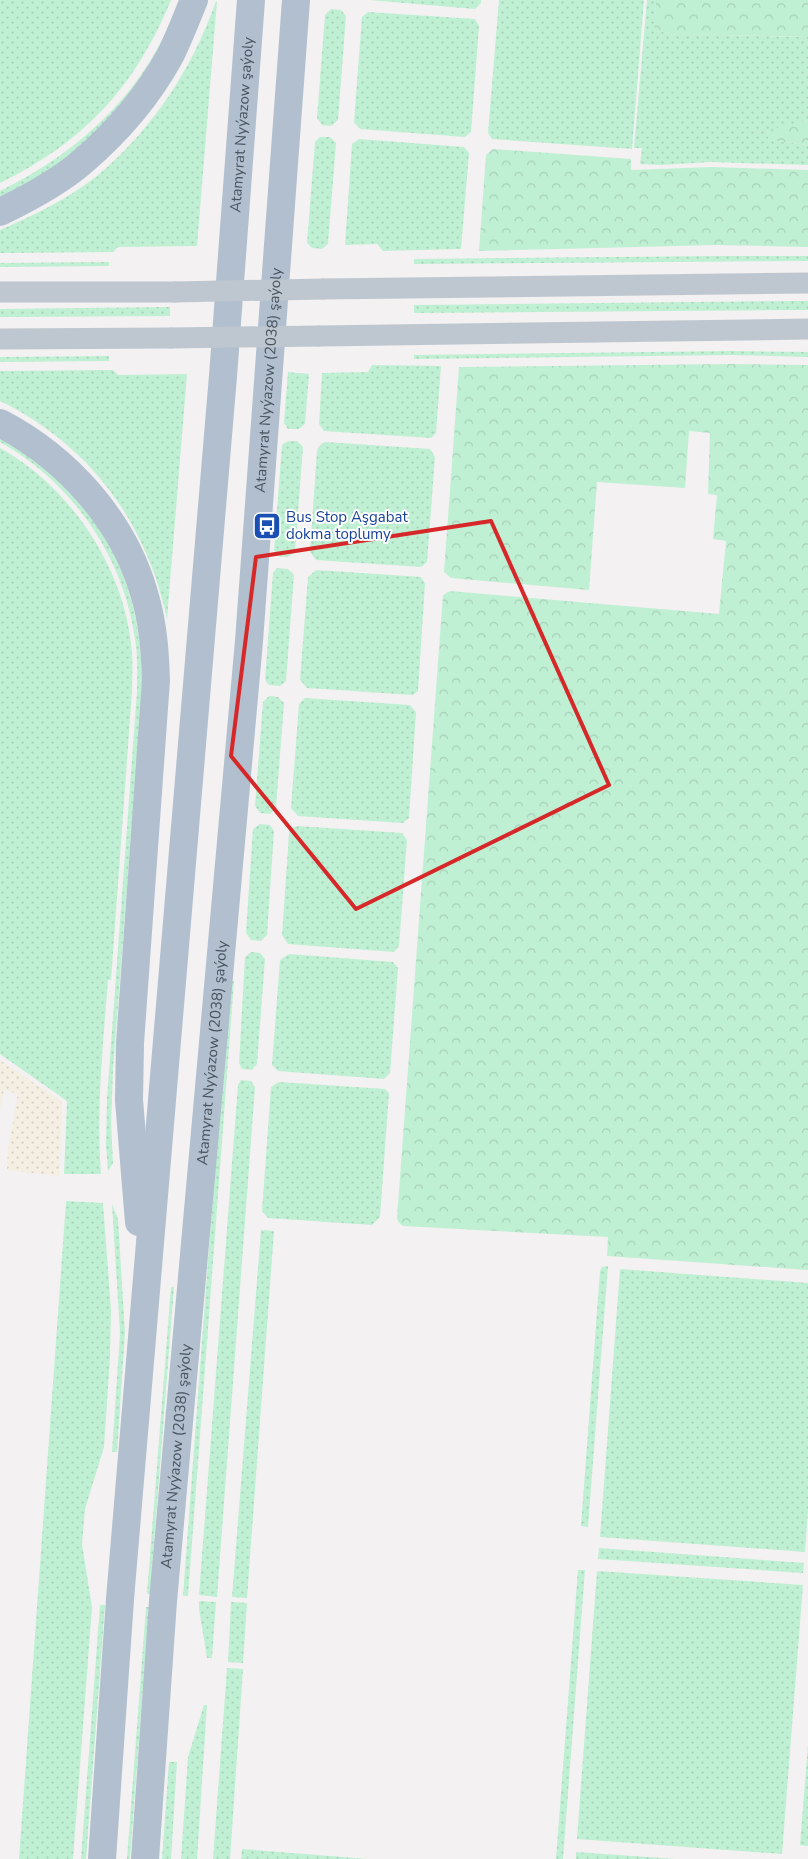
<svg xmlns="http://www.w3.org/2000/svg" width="808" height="1859" font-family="'Nunito Sans',sans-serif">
<defs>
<pattern id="grass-dots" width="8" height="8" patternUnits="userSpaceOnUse" patternTransform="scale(1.25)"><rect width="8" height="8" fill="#c0f0d4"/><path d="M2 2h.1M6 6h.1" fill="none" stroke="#a6d0b8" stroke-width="1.8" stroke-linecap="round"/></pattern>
<pattern id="forest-crowns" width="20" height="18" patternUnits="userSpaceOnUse" patternTransform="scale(1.25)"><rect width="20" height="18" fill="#c0f0d4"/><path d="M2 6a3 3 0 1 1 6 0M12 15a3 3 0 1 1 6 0" fill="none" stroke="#a6d0b8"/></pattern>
<pattern id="sand-dots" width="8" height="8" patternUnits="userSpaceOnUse" patternTransform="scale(1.25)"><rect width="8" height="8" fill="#f4efe2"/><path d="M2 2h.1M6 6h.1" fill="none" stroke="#d3cfc4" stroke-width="1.8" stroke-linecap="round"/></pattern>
</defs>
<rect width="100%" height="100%" fill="#f3f1f1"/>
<!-- grass -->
<g fill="url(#grass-dots)">
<path d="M 0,0 L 171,0 C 135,87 85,141 0,183 Z"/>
<path d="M 179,0 L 185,0 L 144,79 L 89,141 L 44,174 L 0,197 L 0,191 C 82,151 149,88 179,0 Z"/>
<path d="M 369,0 L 481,0 L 481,3 L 475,9 Z"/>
<path d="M 499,0 L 644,0 L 632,149 L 492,139 L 488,133 Z"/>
<path d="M 647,0 L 656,0 L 655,31 L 679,34 L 808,37 L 808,121 L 766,131 L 770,140 L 808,145 L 808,165 L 711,162 L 661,165 L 640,164 L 642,148 L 634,148 Z"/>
<path d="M 216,1 L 217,1 L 197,246 L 118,247 L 113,252 L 0,253 L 0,230 C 34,215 68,199 97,176 C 152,130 193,68 216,1 Z"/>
<path d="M 331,9 L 341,10 L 346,16 L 338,120 L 331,126 L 322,125 L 317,118 L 325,15 Z"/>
<path d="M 368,12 L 475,19 L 479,26 L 471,132 L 465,137 L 360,129 L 354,122 L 362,17 Z"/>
<path d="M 320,137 L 330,137 L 336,143 L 328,244 L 322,249 L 312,248 L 307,243 L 315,142 Z"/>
<path d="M 359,139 L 464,147 L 469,153 L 461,249 L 383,251 L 377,244 L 345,245 L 352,144 Z"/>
<path d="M 719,256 L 808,256 L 808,261 L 414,264 L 414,259 Z"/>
<path d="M 109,262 L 109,266 L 0,267 L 0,263 Z"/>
<path d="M 795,301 L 808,301 L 808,310 L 414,313 L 414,305 Z"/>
<path d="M 170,307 L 170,316 L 0,317 L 0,309 Z"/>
<path d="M 732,351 L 808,352 L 808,357 L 732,355 L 414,359 L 414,355 Z"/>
<path d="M 109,356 L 109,361 L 0,362 L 0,357 Z"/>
<path d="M 372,365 L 441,366 L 436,433 L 431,438 L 324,431 L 319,424 L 322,373 L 368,372 Z"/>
<path d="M 113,370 L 118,375 L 187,374 L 167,619 C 147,523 89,444 0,401 L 0,371 Z"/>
<path d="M 288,372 L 309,374 L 305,424 L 299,429 L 288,429 L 284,423 Z"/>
<path d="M 0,436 C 97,497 144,577 142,692 L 113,1070 L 111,1124 L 113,1163 L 108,1171 L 106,1145 L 107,1098 L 137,692 C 137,674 138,656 135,639 C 124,557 72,482 0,442 Z"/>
<path d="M 288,441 L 297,441 L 303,447 L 295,552 L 288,557 L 280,557 L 274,550 L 282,445 Z"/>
<path d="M 325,442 L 430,449 L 435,457 L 427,562 L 421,567 L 316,560 L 310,552 L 317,450 L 320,445 Z"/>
<path d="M 0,448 C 72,488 126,570 132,653 C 133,666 132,679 132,691 L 111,980 L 108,980 C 103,1045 96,1109 101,1174 L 64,1174 L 67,1101 L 0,1054 Z"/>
<path d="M 277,568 L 288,569 L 294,575 L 286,681 L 280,686 L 269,685 L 265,680 L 273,573 Z"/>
<path d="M 316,570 L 421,577 L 425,584 L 418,691 L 413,695 L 307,688 L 300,680 L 308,577 Z"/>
<path d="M 269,696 L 278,697 L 284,703 L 276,807 L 270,814 L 260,813 L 255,806 L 263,702 Z"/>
<path d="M 305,698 L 410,705 L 416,712 L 409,818 L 403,823 L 298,816 L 291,808 L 299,704 Z"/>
<path d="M 260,824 L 270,825 L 274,831 L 267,935 L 261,941 L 251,940 L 246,933 L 253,829 Z"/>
<path d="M 298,826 L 402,833 L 407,840 L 399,946 L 394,952 L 288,944 L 282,935 L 289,834 L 291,828 Z"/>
<path d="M 251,952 L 260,953 L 265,959 L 257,1064 L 252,1070 L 242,1069 L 239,1063 L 245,957 Z"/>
<path d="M 289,954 L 393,962 L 398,968 L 390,1073 L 384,1079 L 278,1071 L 272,1065 L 280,960 Z"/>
<path d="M 229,980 L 234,981 L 188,1596 L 183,1596 Z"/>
<path d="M 241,1080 L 251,1081 L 255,1087 L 217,1597 L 199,1595 L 238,1085 Z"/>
<path d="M 279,1082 L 385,1089 L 389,1093 L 380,1217 L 372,1225 L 268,1218 L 262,1211 L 271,1087 Z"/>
<path d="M 66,1201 L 103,1203 L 111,1310 L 110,1357 L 104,1447 L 85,1509 L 82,1544 L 92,1607 L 73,1859 L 19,1859 Z"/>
<path d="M 112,1204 L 118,1219 L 125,1333 L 117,1452 L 112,1452 L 120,1333 Z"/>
<path d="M 261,1230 L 274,1231 L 247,1598 L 232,1597 Z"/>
<path d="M 608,1266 L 588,1527 L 581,1526 L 600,1271 L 602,1267 Z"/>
<path d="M 620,1269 L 808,1283 L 808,1511 L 805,1552 L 600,1537 Z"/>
<path d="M 171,1287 L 174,1287 L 150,1594 L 147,1594 Z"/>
<path d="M 599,1548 L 804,1563 L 803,1573 L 598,1559 Z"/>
<path d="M 578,1570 L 585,1570 L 563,1859 L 556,1859 Z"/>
<path d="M 597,1571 L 803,1585 L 782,1854 L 577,1839 Z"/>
<path d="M 199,1601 L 216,1602 L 212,1658 L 207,1658 L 199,1609 Z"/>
<path d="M 231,1602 L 247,1603 L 243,1663 L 228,1662 Z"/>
<path d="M 100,1605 L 105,1605 L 86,1859 L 81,1859 Z"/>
<path d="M 146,1607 L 149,1607 L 130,1859 L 127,1859 Z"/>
<path d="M 227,1668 L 243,1669 L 230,1859 L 213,1859 Z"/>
<path d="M 204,1705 L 207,1705 L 197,1859 L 181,1859 L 188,1757 Z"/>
<path d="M 808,1745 L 808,1846 L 800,1845 Z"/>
<path d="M 169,1762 L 177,1762 L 171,1859 L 162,1859 Z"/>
<path d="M 242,1849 L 368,1859 L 241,1859 Z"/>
<path d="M 576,1852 L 676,1859 L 576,1859 Z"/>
</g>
<!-- forest -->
<g fill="url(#forest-crowns)">
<path d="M 656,0 L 808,0 L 808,37 L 679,34 L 654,31 Z"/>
<path d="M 808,121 L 808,145 L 769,140 L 766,130 Z"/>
<path d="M 493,149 L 631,159 L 631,170 L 712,167 L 808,170 L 808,247 L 717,245 L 479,251 L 486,155 Z"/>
<path d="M 733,364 L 808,365 L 808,1270 L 607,1256 L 608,1237 L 403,1226 L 399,1223 L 397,1218 L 443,595 L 450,591 L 719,614 L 726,541 L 713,539 L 717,495 L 708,494 L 710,433 L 689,431 L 685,488 L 597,482 L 589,590 L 451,578 L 444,572 L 459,367 Z"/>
</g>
<!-- sand -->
<path fill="url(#sand-dots)" d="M 0,1060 L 62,1102 L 59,1176 L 7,1170 L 8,1150 L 18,1094 L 4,1090 L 0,1109 Z"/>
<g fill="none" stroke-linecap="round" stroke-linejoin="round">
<!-- street -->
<g stroke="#bec7cf" stroke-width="21">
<path d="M 323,289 L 808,283"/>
<path d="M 0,292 L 175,292"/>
<path d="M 319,336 L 808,329"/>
<path d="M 0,339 L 171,338"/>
</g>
<!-- primary -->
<g stroke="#b1bfcf" stroke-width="28">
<path d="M 0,212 C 27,199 59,182 82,162 C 116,133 148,96 170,56 C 179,38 186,19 194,0"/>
<path d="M 0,423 C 67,458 123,520 144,593 C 153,622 155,651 156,680 L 130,1043 L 129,1100 L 139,1222"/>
<path id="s1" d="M 102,1859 L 120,1599 L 223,376 L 251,0"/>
<path id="s2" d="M 145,1859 L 163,1601 L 249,641 L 296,0"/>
</g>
<!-- street-bridge -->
<g stroke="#bec7cf" stroke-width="21">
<path d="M 175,292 L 323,289"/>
<path d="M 171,338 L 319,336"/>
</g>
</g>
<!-- marked area -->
<path fill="none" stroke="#d62828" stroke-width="4" stroke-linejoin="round" d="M 491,521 L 609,785 L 356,909 L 231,756 L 256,557 Z"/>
<!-- icons -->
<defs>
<g id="bus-square" transform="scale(1.4375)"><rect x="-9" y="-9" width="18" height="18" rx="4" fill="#1a4fb4" stroke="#fff"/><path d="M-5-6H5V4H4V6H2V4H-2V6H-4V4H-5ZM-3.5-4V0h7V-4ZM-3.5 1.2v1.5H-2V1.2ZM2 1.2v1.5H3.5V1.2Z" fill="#fff"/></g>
</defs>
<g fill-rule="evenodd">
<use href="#bus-square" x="267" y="526"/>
</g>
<g text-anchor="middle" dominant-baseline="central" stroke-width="4" stroke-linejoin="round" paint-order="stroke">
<!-- street labels -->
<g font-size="15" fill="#48535e" stroke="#fff">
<text stroke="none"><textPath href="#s1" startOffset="1740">Atamyrat Nyýazow şaýoly</textPath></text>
<text stroke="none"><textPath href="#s2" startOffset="1484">Atamyrat Nyýazow (2038) şaýoly</textPath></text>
<text stroke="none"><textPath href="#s2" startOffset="809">Atamyrat Nyýazow (2038) şaýoly</textPath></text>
<text stroke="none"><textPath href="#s2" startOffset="404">Atamyrat Nyýazow (2038) şaýoly</textPath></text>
</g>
<!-- transit labels -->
<g font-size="15" fill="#164399" stroke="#fff" text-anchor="start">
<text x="286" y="517">Bus Stop Aşgabat<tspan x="286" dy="17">dokma toplumy</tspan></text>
</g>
</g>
</svg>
